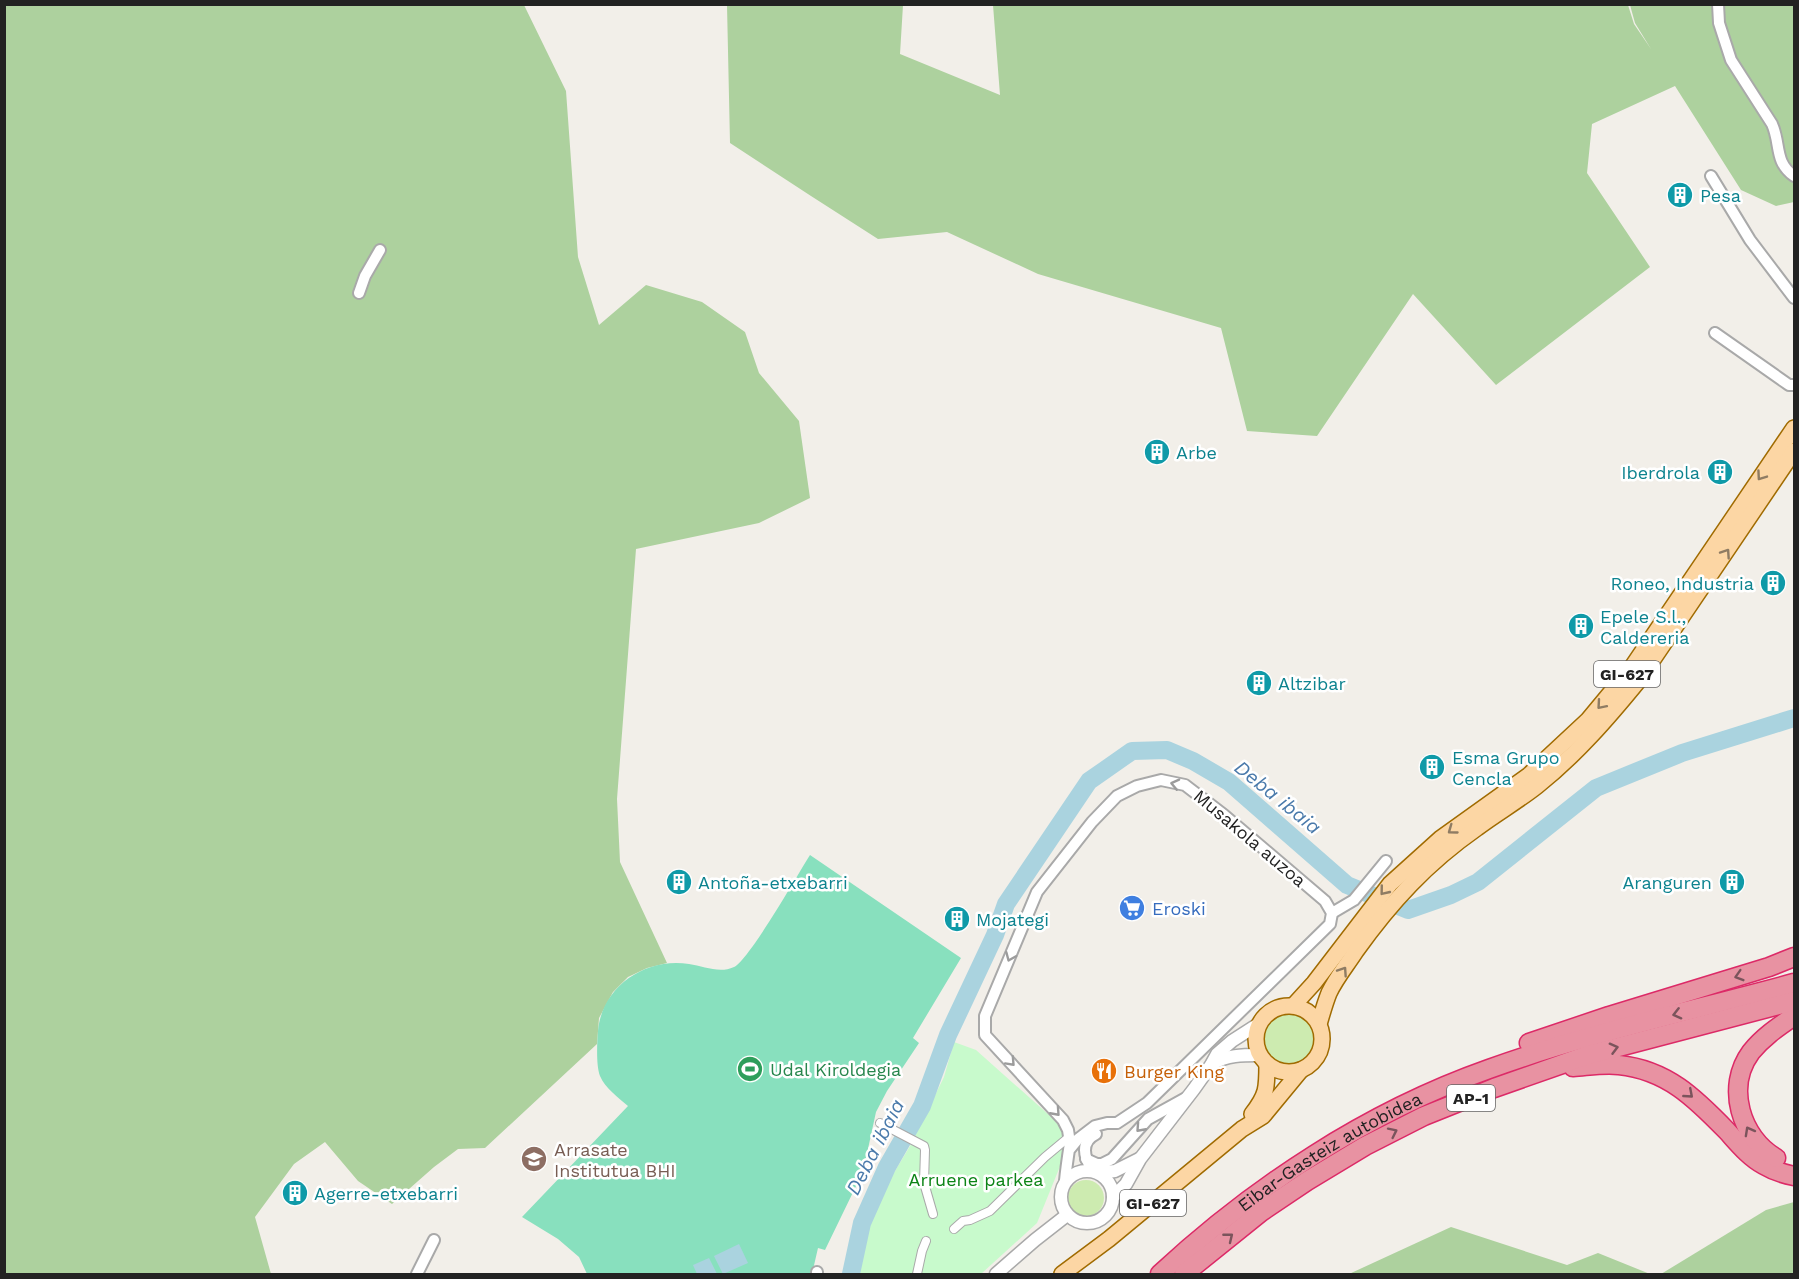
<svg xmlns="http://www.w3.org/2000/svg" width="1799" height="1279" font-family="'Work Sans',sans-serif">
<rect width="100%" height="100%" fill="#f2efe9"/>
<!-- grass -->
<g fill="#cdebb0">
<circle cx="1288" cy="1039" r="28"/>
<circle cx="1086" cy="1198" r="18"/>
</g>
<!-- forest -->
<g fill="#add19e">
<path d="M 5,5 L 524,5 L 566,91 L 578,257 L 599,325 L 646,285 L 702,302 L 745,332 L 759,373 L 799,421 L 810,498 L 759,523 L 636,549 L 617,799 L 620,862 L 667,963 L 647,968 L 628,977 L 613,992 L 599,1018 L 597,1044 L 485,1148 L 458,1149 L 434,1167 L 392,1204 L 358,1181 L 325,1142 L 294,1164 L 255,1217 L 271,1274 L 5,1274 Z"/>
<path d="M 727,5 L 903,5 L 900,54 L 1000,95 L 993,5 L 1628,5 L 1634,24 L 1651,49 L 1635,23 L 1630,5 L 1794,5 L 1794,202 L 1776,206 L 1741,190 L 1675,86 L 1592,124 L 1587,173 L 1650,267 L 1496,385 L 1413,294 L 1317,436 L 1247,431 L 1221,328 L 1038,274 L 947,232 L 878,239 L 811,196 L 730,143 Z"/>
<path d="M 1794,1202 L 1794,1274 L 1661,1274 L 1766,1210 Z"/>
<path d="M 1451,1227 L 1567,1265 L 1598,1253 L 1650,1274 L 1349,1274 Z"/>
</g>
<!-- park -->
<path fill="#c8facc" d="M 954,1042 L 976,1050 L 1058,1123 L 1065,1131 L 1063,1159 L 1037,1223 L 981,1274 L 860,1274 L 867,1224 L 889,1181 L 910,1146 L 944,1077 Z"/>
<!-- pitch -->
<path fill="#88e0be" d="M 810,855 L 961,958 L 913,1038 L 919,1043 L 887,1091 L 876,1112 L 866,1158 L 857,1184 L 825,1250 L 818,1248 L 812,1274 L 587,1274 L 579,1257 L 558,1239 L 522,1217 L 628,1106 C 619,1098 605,1088 600,1076 C 596,1066 597,1043 598,1031 C 602,986 646,957 689,964 C 704,966 719,974 734,967 C 749,960 798,874 810,855 Z"/>
<!-- water -->
<g fill="#aad3df">
<path d="M 739,1244 L 748,1263 L 723,1274 L 714,1256 Z"/>
<path d="M 709,1258 L 717,1274 L 697,1274 L 693,1265 Z"/>
</g>
<g fill="none" stroke-linecap="round" stroke-linejoin="round">
<!-- river -->
<path stroke="#aad3df" stroke-width="18" d="M 851,1274 L 862,1223 L 887,1167 L 922,1106 L 948,1035 L 995,935 L 1006,904 L 1089,781 L 1132,751 L 1167,750 L 1193,761 L 1229,782 L 1347,885 L 1408,910 L 1451,895 L 1478,882 L 1596,788 L 1682,753 L 1794,718"/>
<!-- pedestrian casing -->
<g stroke="#a9a9a9" stroke-width="10">
<g id="pedestrian">
<path d="M 880,1123 L 924,1146 L 925,1150 L 924,1183 L 933,1214"/>
<path d="M 954,1229 L 963,1221 L 970,1220 L 990,1211 L 1045,1157 L 1069,1137"/>
<path d="M 917,1274 L 922,1251 L 926,1241"/>
</g>
</g>
<!-- minor casing -->
<g stroke="#a9a9a9" stroke-width="14">
<g id="minor">
<path d="M 1718,4 L 1719,23 L 1731,60 L 1772,124 C 1781,144 1774,162 1794,176"/>
<path d="M 1711,176 L 1750,240 L 1794,298"/>
<path d="M 359,293 L 365,276 L 380,250"/>
<path d="M 1715,333 L 1789,385 L 1794,385"/>
<path d="M 1332,913 L 1354,900 L 1386,861"/>
<path d="M 1086,1159 L 1097,1164 L 1102,1164 L 1112,1159 L 1148,1119 L 1186,1098"/>
<path d="M 1092,1170 C 1084,1157 1080,1142 1096,1134"/>
<path d="M 1065,1181 C 1066,1169 1068,1156 1070,1143 L 1068,1130 L 1063,1120 L 985,1035 L 985,1016 L 1037,892 L 1092,822 L 1117,796 L 1137,786 L 1161,780 L 1185,785 L 1224,815 L 1325,901 L 1332,913 L 1330,924 L 1147,1103 L 1117,1123 L 1107,1123 L 1095,1126 L 1078,1139 L 1069,1150"/>
<path d="M 417,1274 L 434,1240"/>
<path d="M 817,1274 L 817,1272"/>
</g>
</g>
<!-- tertiary casing -->
<g stroke="#a9a9a9" stroke-width="15">
<g id="tertiary">
<path d="M 1212,1064 C 1227,1055 1242,1055 1260,1055"/>
<circle cx="1087" cy="1197" r="26"/>
<path d="M 1099,1173 L 1115,1171 L 1139,1159"/>
<path d="M 1113,1197 L 1126,1184 L 1140,1159 L 1194,1089 L 1211,1065 L 1217,1054 L 1232,1041 L 1260,1023"/>
<path d="M 996,1274 L 1035,1240 L 1067,1215"/>
</g>
</g>
<!-- primary casing -->
<g stroke="#a06b00" stroke-width="18">
<g id="primary">
<circle cx="1289" cy="1039" r="33"/>
<path d="M 1293,1006 L 1314,983 L 1390,884 L 1441,838 L 1529,775 L 1588,720 L 1632,667 L 1794,428"/>
<path d="M 1319,1024 C 1322,1014 1325,1003 1329,993 C 1336,978 1347,965 1356,951 C 1391,902 1427,863 1477,828 C 1497,813 1518,801 1537,786 C 1576,755 1608,718 1639,680 L 1794,451"/>
<path d="M 1252,1114 C 1267,1095 1267,1088 1267,1064"/>
<path d="M 1062,1274 L 1109,1239 L 1242,1129 L 1263,1116 L 1301,1070"/>
</g>
</g>
<!-- motorway casing -->
<g stroke="#dc2a67" stroke-width="21">
<g id="motorway">
<path d="M 1529,1043 L 1609,1016 L 1769,967 L 1794,957"/>
<path d="M 1573,1067 C 1588,1066 1605,1063 1619,1065 C 1667,1070 1695,1098 1727,1131 C 1738,1143 1749,1157 1764,1165 C 1774,1171 1784,1174 1794,1176"/>
<path d="M 1776,1158 C 1741,1138 1725,1087 1751,1052 C 1763,1037 1778,1027 1794,1016"/>
<path id="s1" d="M 1160,1274 C 1254,1187 1367,1112 1489,1069 C 1588,1033 1692,1011 1794,983"/>
<path d="M 1184,1274 L 1261,1212 L 1307,1181 L 1365,1146 L 1424,1116 L 1494,1088 L 1588,1055 L 1794,1001"/>
</g>
</g>
<!-- pedestrian -->
<use href="#pedestrian" stroke="#fff" stroke-width="8"/>
<!-- minor -->
<use href="#minor" stroke="#fff" stroke-width="10"/>
<!-- tertiary -->
<use href="#tertiary" stroke="#fff" stroke-width="12"/>
<!-- primary -->
<use href="#primary" stroke="#fcd6a4" stroke-width="15"/>
<!-- motorway -->
<use href="#motorway" stroke="#e892a2" stroke-width="18"/>
</g>
<!-- one-way arrows -->
<defs><path id="oneway-chevron" d="M-2-3.5L2.5 0L-2 3.5" fill="none" stroke-width="1.6" stroke-linecap="round" stroke-linejoin="round" transform="scale(1.5)"/></defs>
<g stroke="#8f7c63">
<use href="#oneway-chevron" transform="translate(1761 476) rotate(125)"/>
<use href="#oneway-chevron" transform="translate(1726 553) rotate(-56)"/>
<use href="#oneway-chevron" transform="translate(1601 705) rotate(131)"/>
<use href="#oneway-chevron" transform="translate(1452 830) rotate(144)"/>
<use href="#oneway-chevron" transform="translate(1384 891) rotate(129)"/>
<use href="#oneway-chevron" transform="translate(1343 971) rotate(-56)"/>
</g>
<g stroke="#9c9c9c">
<use href="#oneway-chevron" transform="translate(1175 784) rotate(-167)"/>
<use href="#oneway-chevron" transform="translate(1010 957) rotate(113)"/>
<use href="#oneway-chevron" transform="translate(1011 1062) rotate(47)"/>
<use href="#oneway-chevron" transform="translate(1056 1112) rotate(48)"/>
<use href="#oneway-chevron" transform="translate(1140 1128) rotate(132)"/>
</g>
<g stroke="#7b545c">
<use href="#oneway-chevron" transform="translate(1739 976) rotate(163)"/>
<use href="#oneway-chevron" transform="translate(1677 1014) rotate(166)"/>
<use href="#oneway-chevron" transform="translate(1614 1048) rotate(-15)"/>
<use href="#oneway-chevron" transform="translate(1689 1094) rotate(41)"/>
<use href="#oneway-chevron" transform="translate(1749 1131) rotate(-119)"/>
<use href="#oneway-chevron" transform="translate(1393 1132) rotate(-26)"/>
<use href="#oneway-chevron" transform="translate(1229 1237) rotate(-39)"/>
</g>
<!-- icons -->
<defs>
<g id="building-disc" transform="scale(1.35)"><circle r="9.5" fill="#0f9aa8" stroke="#fff"/><path d="M-4-6H4V6H1V3H-1V6H-4ZM-2.5-4.3h1.7v1.8h-1.7ZM.8-4.3h1.7v1.8H.8ZM-2.5-1h1.7V.8h-1.7ZM.8-1h1.7V.8H.8Z" fill="#fff"/></g>
<g id="supermarket-disc" transform="scale(1.35)"><circle r="9.5" fill="#3f7fe0" stroke="#fff"/><path d="M-6-5.5h2.5l.6 2H6L4.5 2H-2.5L-4.4-4H-6ZM-1.5 3.2a1.3 1.3 0 1 0 .1 0ZM3 3.2a1.3 1.3 0 1 0 .1 0Z" fill="#fff"/></g>
<g id="stadium-disc" transform="scale(1.35)"><circle r="9.5" fill="#2e9e5b" stroke="#fff"/><path d="M0-5a6.5 5 0 1 0 0 10a6.5 5 0 1 0 0-10ZM-3.5-1.8h7v3.6h-7Z" fill="#fff"/></g>
<g id="restaurant-disc" transform="scale(1.35)"><circle r="9.5" fill="#e8710a" stroke="#fff"/><path d="M-5-6h1v4h1v-4h1v4h1v-4h1v5L-1.5 .5V6h-2V.5L-5-1ZM5-6V6H3V1.5H1.5Q1.5-4 5-6Z" fill="#fff"/></g>
<g id="school-disc" transform="scale(1.35)"><circle r="9.5" fill="#8d6e63" stroke="#fff"/><path d="M0-5L7-2L0 1L-7-2ZM-4 1L0 2.5L4 1V4Q0 6-4 4Z" fill="#fff"/></g>
</defs>
<g fill-rule="evenodd">
<use href="#building-disc" x="1680" y="195"/>
<use href="#building-disc" x="1157" y="452"/>
<use href="#building-disc" x="1720" y="472"/>
<use href="#building-disc" x="1773" y="583"/>
<use href="#building-disc" x="1581" y="626"/>
<use href="#building-disc" x="1259" y="683"/>
<use href="#building-disc" x="1432" y="767"/>
<use href="#building-disc" x="679" y="882"/>
<use href="#building-disc" x="1732" y="882"/>
<use href="#supermarket-disc" x="1132" y="908"/>
<use href="#building-disc" x="957" y="919"/>
<use href="#stadium-disc" x="750" y="1069"/>
<use href="#restaurant-disc" x="1104" y="1071"/>
<use href="#school-disc" x="534" y="1159"/>
<use href="#building-disc" x="295" y="1193"/>
</g>
<g text-anchor="middle" dominant-baseline="central" stroke-width="5" stroke-linejoin="round" paint-order="stroke">
<!-- shield labels -->
<g fill="#fff" stroke="#646464" stroke-width="1.5">
<rect x="1594" y="661" width="66" height="26" rx="4.5"/>
<rect x="1447" y="1085" width="48" height="26" rx="4.5"/>
<rect x="1120" y="1190" width="66" height="26" rx="4.5"/>
</g>
<g font-size="16" font-weight="bold" fill="#222">
<text x="1627" y="674">GI-627</text>
<text x="1471" y="1098">AP-1</text>
<text x="1153" y="1203">GI-627</text>
</g>
<!-- culture labels -->
<g font-size="18" fill="#0d838f" stroke="#fff" text-anchor="start">
<text x="1700" y="195">Pesa</text>
<text x="1176" y="452">Arbe</text>
<text x="1700" y="472" text-anchor="end">Iberdrola</text>
<text x="1754" y="583" text-anchor="end">Roneo, Industria</text>
<text x="1600" y="616">Epele S.l.,<tspan x="1600" dy="21">Caldereria</tspan></text>
<text x="1278" y="683">Altzibar</text>
<text x="1452" y="757">Esma Grupo<tspan x="1452" dy="21">Cencla</tspan></text>
<text x="698" y="882">Antoña-etxebarri</text>
<text x="1712" y="882" text-anchor="end">Aranguren</text>
<text x="976" y="919">Mojategi</text>
<text x="314" y="1193">Agerre-etxebarri</text>
</g>
<!-- street labels -->
<g font-size="18" fill="#222" stroke="#fff">
<text transform="translate(1250 838) rotate(40)">Musakola auzoa</text>
<text stroke="none"><textPath href="#s1" startOffset="210">Eibar-Gasteiz autobidea</textPath></text>
</g>
<!-- shop labels -->
<g font-size="18" fill="#366cbe" stroke="#fff" text-anchor="start">
<text x="1152" y="908">Eroski</text>
</g>
<!-- leisure labels -->
<g font-size="18" fill="#27864d" stroke="#fff" text-anchor="start">
<text x="770" y="1069">Udal Kiroldegia</text>
</g>
<!-- food labels -->
<g font-size="18" fill="#c56008" stroke="#fff" text-anchor="start">
<text x="1124" y="1071">Burger King</text>
</g>
<!-- education labels -->
<g font-size="18" fill="#785e54" stroke="#fff" text-anchor="start">
<text x="554" y="1149">Arrasate<tspan x="554" dy="21">Institutua BHI</tspan></text>
</g>
<!-- park labels -->
<g font-size="18" fill="#0c8416" stroke="#fff">
<text x="976" y="1179">Arruene parkea</text>
</g>
<!-- water labels -->
<g font-size="20" font-style="italic" fill="#4a7aab" stroke="#fff">
<text transform="translate(1278 797) rotate(39)">Deba ibaia</text>
<text transform="translate(875 1147) rotate(-63)">Deba ibaia</text>
</g>
</g>
<!-- border -->
<rect width="1799" height="1279" fill="none" stroke="#222222" stroke-width="12"/>
</svg>
